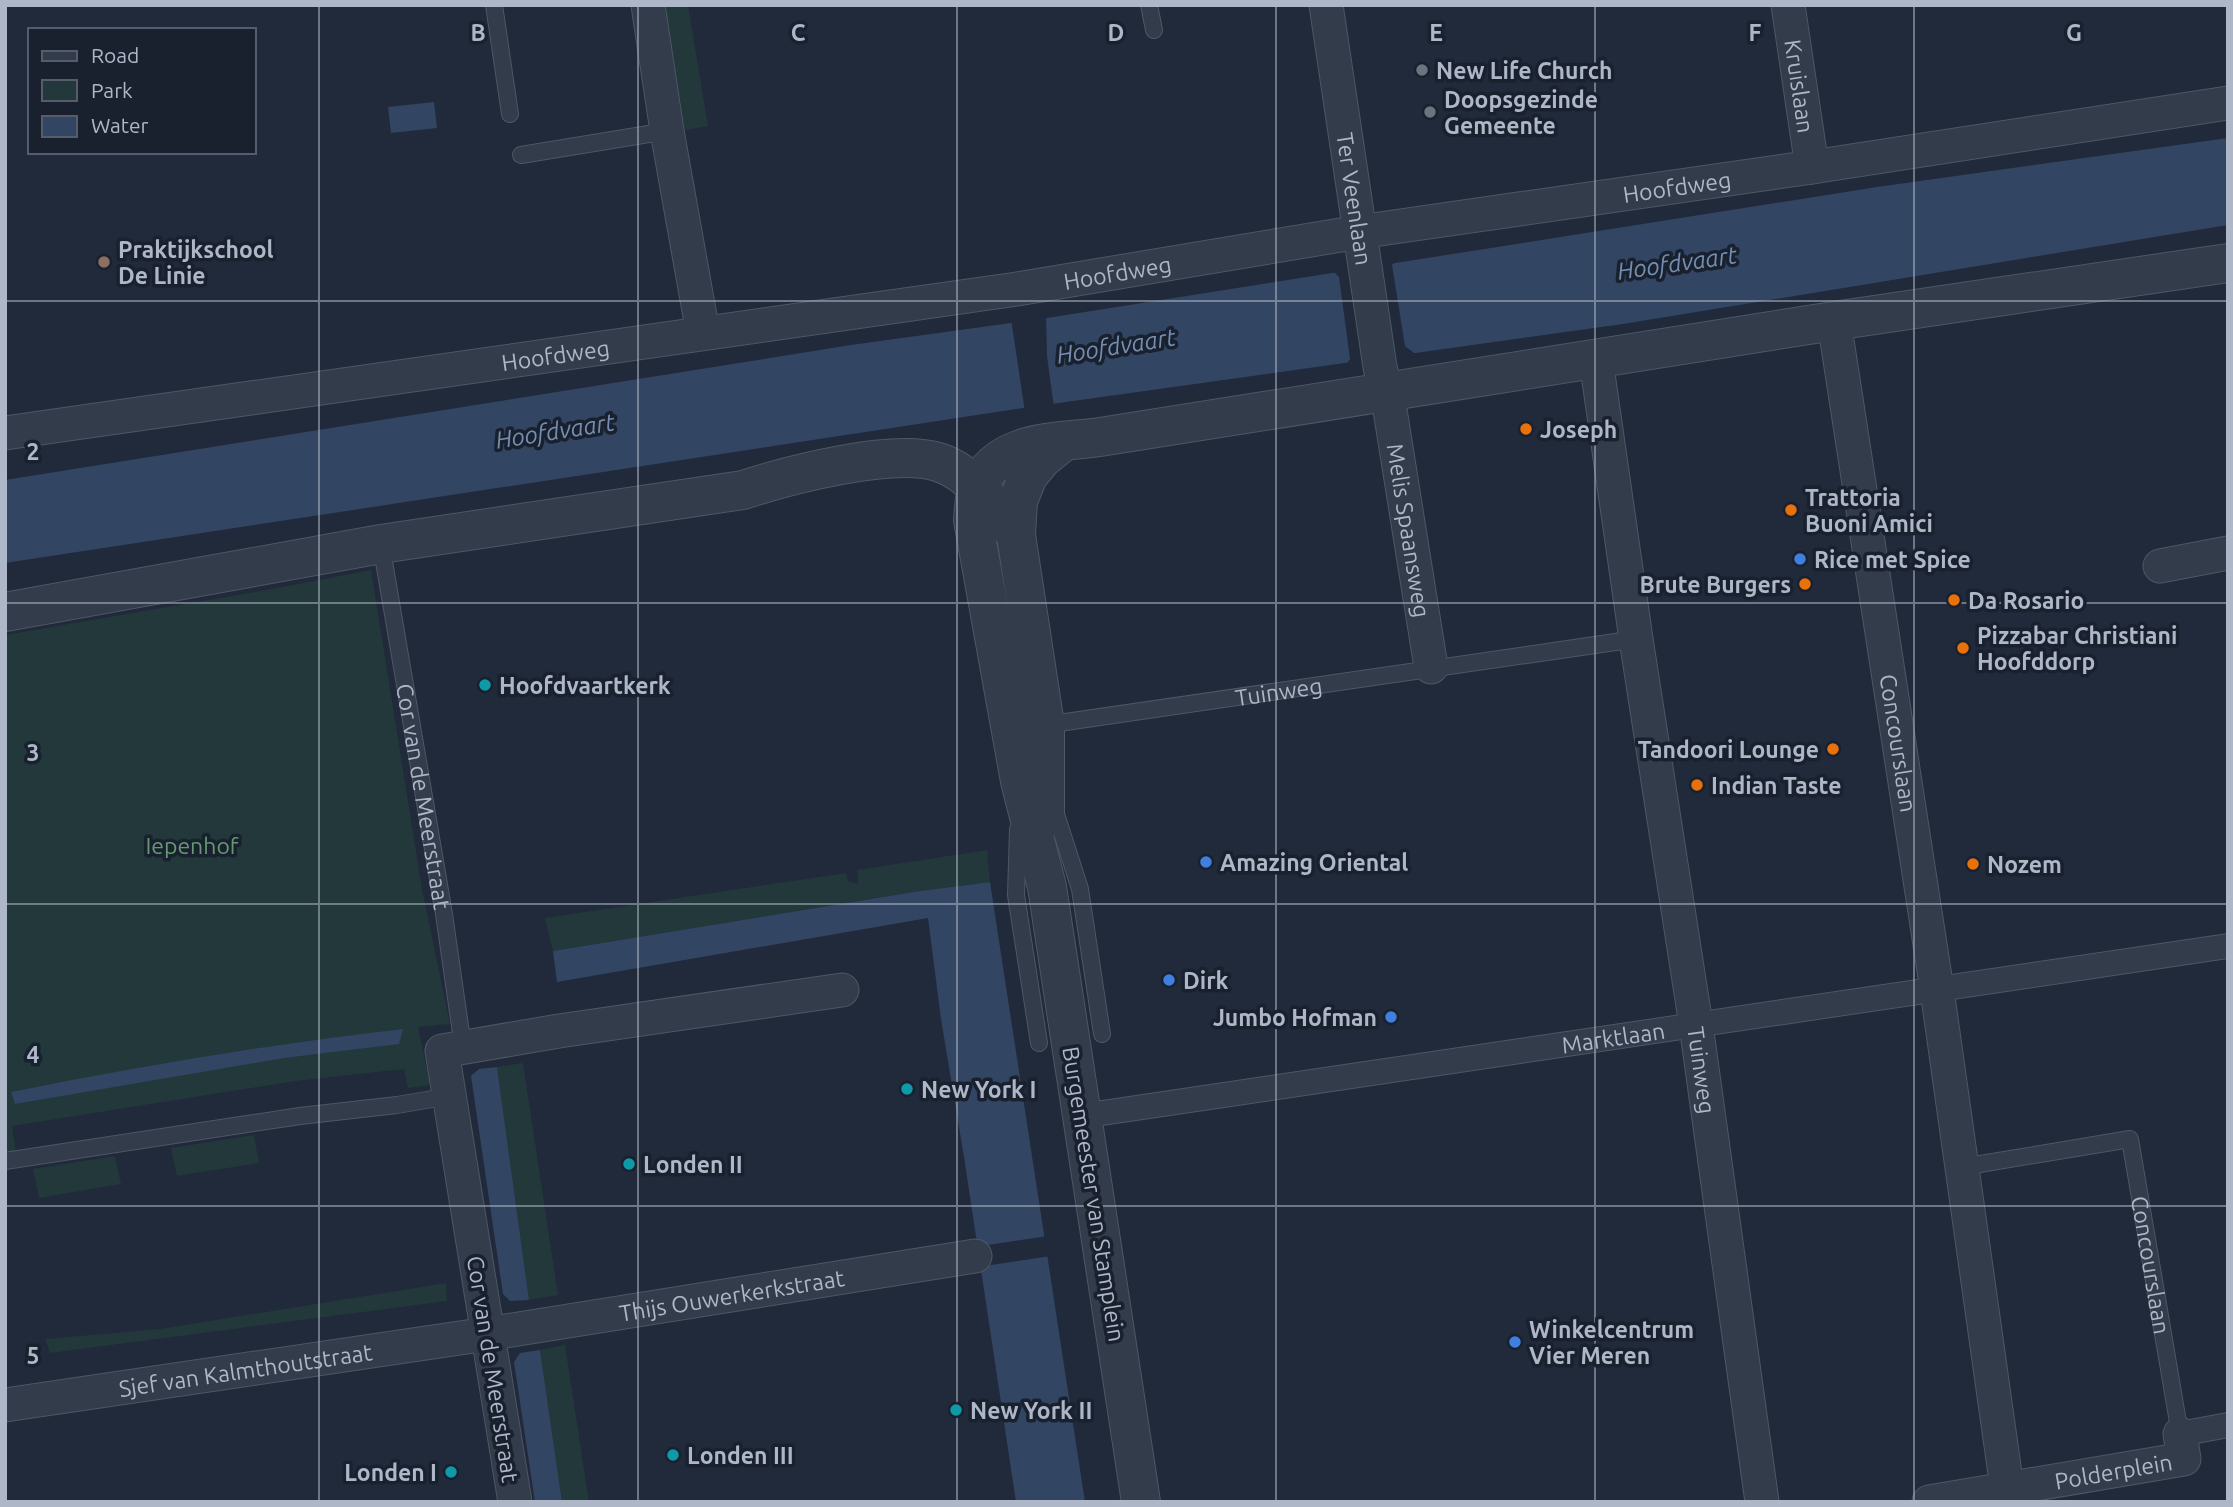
<svg xmlns="http://www.w3.org/2000/svg" width="2233" height="1507" font-family="Ubuntu,sans-serif">
<rect width="100%" height="100%" fill="#202a3a"/>
<!-- green -->
<g fill="#22383b">
<path d="M 662,5 L 688,5 L 708,126 L 681,131 Z"/>
<path d="M 371,570 L 422,889 L 450,1024 L 418,1027 L 430,1085 L 408,1088 L 404,1069 L 296,1081 L 12,1126 L 16,1153 L 5,1151 L 5,635 L 277,588 Z"/>
<path d="M 987,850 L 990,882 L 920,891 L 553,951 L 545,918 L 846,873 L 848,881 L 858,884 L 857,870 Z"/>
<path d="M 523,1063 L 558,1295 L 529,1300 L 497,1067 Z"/>
<path d="M 254,1135 L 259,1163 L 177,1176 L 171,1148 Z"/>
<path d="M 115,1156 L 121,1184 L 39,1198 L 33,1169 Z"/>
<path d="M 446,1283 L 447,1301 L 50,1353 L 45,1339 L 160,1329 Z"/>
<path d="M 565,1345 L 589,1502 L 562,1502 L 540,1350 Z"/>
</g>
<!-- water -->
<g fill="#324563">
<path d="M 434,102 L 437,128 L 391,133 L 388,107 Z"/>
<path d="M 2228,138 L 2228,225 L 1623,324 L 1023,408 L 5,563 L 5,480 L 851,345 L 1047,318 L 1877,187 Z"/>
<path d="M 990,882 L 1085,1502 L 1016,1502 L 964,1157 L 941,1019 L 928,918 L 557,982 L 553,951 L 920,891 Z"/>
<path d="M 403,1029 L 399,1044 L 284,1058 L 15,1104 L 11,1092 C 141,1066 271,1044 403,1029 Z"/>
<path d="M 497,1067 L 529,1300 L 510,1301 L 503,1294 L 471,1076 L 479,1069 Z"/>
<path d="M 540,1350 L 562,1502 L 535,1502 L 514,1362 L 520,1353 Z"/>
</g>
<!-- pier -->
<g fill="#202a3a">
<path d="M 1397,259 L 1392,265 L 1405,346 L 1419,357 L 1344,368 L 1350,359 L 1339,277 L 1332,270 Z"/>
<path d="M 1046,315 L 1047,356 L 1054,408 L 1025,412 L 1011,319 Z"/>
<path d="M 1048,1236 L 1051,1256 L 977,1267 L 974,1247 Z"/>
</g>
<g fill="none" stroke-linecap="round" stroke-linejoin="round">
<!-- service casing -->
<g stroke="#4e5765" stroke-width="18">
<g id="service">
<path d="M 494,5 L 510,114"/>
<path d="M 1149,5 L 1154,30"/>
<path d="M 521,155 L 667,131"/>
<path id="s1" d="M 381,544 L 444,914 L 463,1047"/>
<path id="s2" d="M 1045,725 L 1636,639"/>
<path d="M 1054,808 L 1080,889 L 1102,1034"/>
<path d="M 1018,829 L 1016,895 L 1039,1043"/>
<path d="M 5,1161 L 300,1116 L 397,1105 L 450,1096"/>
<path id="s3" d="M 1962,1167 L 2130,1139 L 2180,1434"/>
</g>
</g>
<!-- pedestrian casing -->
<g stroke="#4e5765" stroke-width="26">
<g id="pedestrian">
<path id="s4" d="M 1082,1116 L 2228,946"/>
<path d="M 2180,1434 L 2228,1425"/>
</g>
</g>
<!-- minor casing -->
<g stroke="#4e5765" stroke-width="35">
<g id="minor">
<path d="M 648,5 L 667,131 L 703,333"/>
<path id="s5" d="M 1326,5 L 1380,367 L 1390,410 L 1431,667"/>
<path id="s6" d="M 1788,5 L 1812,167"/>
<path id="s7" d="M 1834,321 L 1937,990 L 2007,1488"/>
<path id="s8" d="M 1596,360 L 1636,639 L 1696,1025 L 1762,1502"/>
<path id="s9" d="M 5,433 L 1017,289 L 1359,232 L 1812,167 L 2228,103"/>
<path d="M 2160,566 L 2228,553"/>
<path id="s10" d="M 5,1405 L 487,1334 L 975,1256"/>
<path d="M 515,1502 L 442,1051 L 559,1031 L 842,990"/>
<path id="s11" d="M 1929,1502 L 2184,1459 L 2180,1434"/>
</g>
</g>
<!-- tertiary casing -->
<g stroke="#4e5765" stroke-width="40">
<g id="tertiary">
<path d="M 5,612 L 381,544 L 743,490 C 789,475 892,448 938,462 C 971,472 997,508 1016,535"/>
<path d="M 1045,818 L 1045,725 L 1016,535 L 1018,501 L 1028,476 L 1042,459 L 1063,442"/>
<path d="M 1141,1502 L 1047,887 L 1020,781 L 973,520 C 974,510 974,497 978,487 C 998,439 1057,443 1100,437 L 1834,321 L 2228,263"/>
</g>
</g>
<!-- service -->
<use href="#service" stroke="#333c4a" stroke-width="16"/>
<!-- pedestrian -->
<use href="#pedestrian" stroke="#333c4a" stroke-width="24"/>
<!-- minor -->
<use href="#minor" stroke="#333c4a" stroke-width="33"/>
<!-- tertiary -->
<use href="#tertiary" stroke="#333c4a" stroke-width="38"/>
</g>
<!-- grid -->
<path fill="none" stroke="#aeb7c7" stroke-width="2" stroke-opacity="0.55" d="M 319,5 L 319,1502M 638,5 L 638,1502M 957,5 L 957,1502M 1276,5 L 1276,1502M 1595,5 L 1595,1502M 1914,5 L 1914,1502M 5,301 L 2228,301M 5,603 L 2228,603M 5,904 L 2228,904M 5,1206 L 2228,1206"/>
<!-- markers -->
<g fill="#6b7280" stroke="#19212f" stroke-width="2.5">
<circle cx="1422" cy="70" r="7"/>
<circle cx="1430" cy="112" r="7"/>
</g>
<circle fill="#8d6e63" stroke="#19212f" stroke-width="2.5" cx="104" cy="262" r="7"/>
<g fill="#e8710a" stroke="#19212f" stroke-width="2.5">
<circle cx="1526" cy="429" r="7"/>
<circle cx="1791" cy="510" r="7"/>
<circle cx="1805" cy="584" r="7"/>
<circle cx="1954" cy="600" r="7"/>
<circle cx="1963" cy="648" r="7"/>
<circle cx="1833" cy="749" r="7"/>
<circle cx="1697" cy="785" r="7"/>
<circle cx="1973" cy="864" r="7"/>
</g>
<g fill="#3f7fe0" stroke="#19212f" stroke-width="2.5">
<circle cx="1800" cy="559" r="7"/>
<circle cx="1206" cy="862" r="7"/>
<circle cx="1169" cy="980" r="7"/>
<circle cx="1391" cy="1017" r="7"/>
<circle cx="1515" cy="1342" r="7"/>
</g>
<g fill="#0f9aa8" stroke="#19212f" stroke-width="2.5">
<circle cx="485" cy="685" r="7"/>
<circle cx="907" cy="1089" r="7"/>
<circle cx="629" cy="1164" r="7"/>
<circle cx="956" cy="1410" r="7"/>
<circle cx="673" cy="1455" r="7"/>
<circle cx="451" cy="1472" r="7"/>
</g>
<g text-anchor="middle" dominant-baseline="central" stroke-width="7" stroke-linejoin="round" paint-order="stroke">
<!-- poi labels -->
<g font-size="23" font-weight="bold" fill="#aeb7c7" stroke="#19212f" text-anchor="start">
<text x="1436" y="70">New Life Church</text>
<text x="1444" y="99">Doopsgezinde<tspan x="1444" dy="26">Gemeente</tspan></text>
<text x="118" y="249">Praktijkschool<tspan x="118" dy="26">De Linie</tspan></text>
<text x="1540" y="429">Joseph</text>
<text x="1805" y="497">Trattoria<tspan x="1805" dy="26">Buoni Amici</tspan></text>
<text x="1814" y="559">Rice met Spice</text>
<text x="1791" y="584" text-anchor="end">Brute Burgers</text>
<text x="1968" y="600">Da Rosario</text>
<text x="1977" y="635">Pizzabar Christiani<tspan x="1977" dy="26">Hoofddorp</tspan></text>
<text x="499" y="685">Hoofdvaartkerk</text>
<text x="1819" y="749" text-anchor="end">Tandoori Lounge</text>
<text x="1711" y="785">Indian Taste</text>
<text x="1220" y="862">Amazing Oriental</text>
<text x="1987" y="864">Nozem</text>
<text x="1183" y="980">Dirk</text>
<text x="1377" y="1017" text-anchor="end">Jumbo Hofman</text>
<text x="921" y="1089">New York I</text>
<text x="643" y="1164">Londen II</text>
<text x="1529" y="1329">Winkelcentrum<tspan x="1529" dy="26">Vier Meren</tspan></text>
<text x="970" y="1410">New York II</text>
<text x="687" y="1455">Londen III</text>
<text x="437" y="1472" text-anchor="end">Londen I</text>
</g>
<!-- street labels -->
<g font-size="23" fill="#aeb7c7" stroke="#19212f">
<text stroke="none"><textPath href="#s6" startOffset="82">Kruislaan</textPath></text>
<text stroke="none"><textPath href="#s9" startOffset="1690">Hoofdweg</textPath></text>
<text stroke="none"><textPath href="#s5" startOffset="196">Ter Veenlaan</textPath></text>
<text stroke="none"><textPath href="#s9" startOffset="1124">Hoofdweg</textPath></text>
<text stroke="none"><textPath href="#s9" startOffset="556">Hoofdweg</textPath></text>
<text stroke="none"><textPath href="#s5" startOffset="532">Melis Spaansweg</textPath></text>
<text stroke="none"><textPath href="#s2" startOffset="236">Tuinweg</textPath></text>
<text stroke="none"><textPath href="#s7" startOffset="427">Concourslaan</textPath></text>
<text stroke="none"><textPath href="#s1" startOffset="256">Cor van de Meerstraat</textPath></text>
<text stroke="none"><textPath href="#s4" startOffset="537">Marktlaan</textPath></text>
<text stroke="none"><textPath href="#s8" startOffset="718">Tuinweg</textPath></text>
<text transform="translate(1094 1194) rotate(81)">Burgemeester van Stamplein</text>
<text stroke="none"><textPath href="#s3" startOffset="298">Concourslaan</textPath></text>
<text stroke="none"><textPath href="#s10" startOffset="735">Thijs Ouwerkerkstraat</textPath></text>
<text stroke="none"><textPath href="#s10" startOffset="243">Sjef van Kalmthoutstraat</textPath></text>
<text transform="translate(493 1369) rotate(81)">Cor van de Meerstraat</text>
<text stroke="none"><textPath href="#s11" startOffset="187">Polderplein</textPath></text>
</g>
<!-- park labels -->
<g font-size="23" fill="#649971" stroke="#19212f">
<text x="192" y="845">Iepenhof</text>
</g>
<!-- water labels -->
<g font-size="24" font-style="italic" fill="#748db1" stroke="#19212f">
<text transform="translate(1677 263) rotate(-8)">Hoofdvaart</text>
<text transform="translate(1116 346) rotate(-9)">Hoofdvaart</text>
<text transform="translate(555 431) rotate(-9)">Hoofdvaart</text>
</g>
</g>
<g font-size="23" text-anchor="middle" font-weight="bold" fill="#aeb7c7" stroke="#19212f" stroke-width="7" stroke-linejoin="round" paint-order="stroke">
<text x="478" y="41">B</text>
<text x="798" y="41">C</text>
<text x="1116" y="41">D</text>
<text x="1436" y="41">E</text>
<text x="1755" y="41">F</text>
<text x="2074" y="41">G</text>
<text x="33" y="460">2</text>
<text x="33" y="761">3</text>
<text x="33" y="1063">4</text>
<text x="33" y="1364">5</text>
</g>
<!-- border -->
<rect width="2233" height="1507" fill="none" stroke="#aeb7c7" stroke-width="14"/>
<!-- legend -->
<rect x="28" y="28" width="228" height="126" fill="#19212f" stroke="#555d6c" stroke-width="2"/>
<rect x="42" y="51" width="35" height="10" fill="#333c4a" stroke="#555d6c" stroke-width="2"/>
<text x="91" y="63" font-size="21" fill="#aeb7c7">Road</text>
<rect x="42" y="80" width="35" height="21" fill="#22383b" stroke="#555d6c" stroke-width="2"/>
<text x="91" y="98" font-size="21" fill="#aeb7c7">Park</text>
<rect x="42" y="116" width="35" height="21" fill="#324563" stroke="#555d6c" stroke-width="2"/>
<text x="91" y="133" font-size="21" fill="#aeb7c7">Water</text>
</svg>
